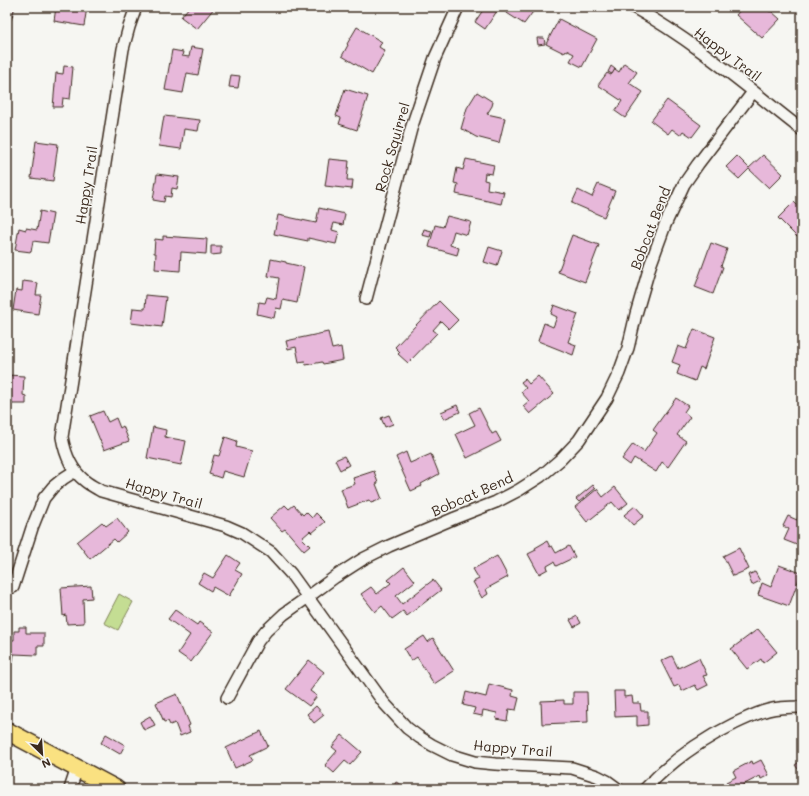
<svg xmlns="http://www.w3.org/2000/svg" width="809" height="796" font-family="Mali,sans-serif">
<rect width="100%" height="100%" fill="#f6f6f2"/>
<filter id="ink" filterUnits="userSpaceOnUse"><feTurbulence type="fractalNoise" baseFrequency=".025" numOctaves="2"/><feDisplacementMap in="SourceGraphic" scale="8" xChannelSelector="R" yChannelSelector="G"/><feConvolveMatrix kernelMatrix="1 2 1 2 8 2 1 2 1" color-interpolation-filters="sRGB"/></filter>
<g filter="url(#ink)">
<!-- green -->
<path fill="#c4dd93" stroke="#808458" d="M 119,594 L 133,602 L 118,630 L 104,623 Z"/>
<!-- building -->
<g fill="#e7b8da" stroke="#3b2a1e">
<path d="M 7,7 L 15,7 L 11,20 L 7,19 Z"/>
<path d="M 56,7 L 87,7 L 84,26 L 54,21 Z"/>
<path d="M 189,7 L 215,7 L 197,29 L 181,17 Z"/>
<path d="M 485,7 L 531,7 L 535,9 L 524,24 L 499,8 L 485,29 L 475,22 Z"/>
<path d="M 743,7 L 765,7 L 770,12 L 771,11 L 780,19 L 762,38 L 736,15 Z"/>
<path d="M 559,19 L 597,39 L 582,67 L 570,61 L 574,54 L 566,50 L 564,53 L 546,44 Z"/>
<path d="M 357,27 L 382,42 L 379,47 L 385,51 L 372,74 L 342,56 L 348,45 L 347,44 Z"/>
<path d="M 537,38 L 544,38 L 545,44 L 538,45 Z"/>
<path d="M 191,47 L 203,49 L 198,75 L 187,73 L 183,93 L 165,90 L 172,50 L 183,52 L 182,56 L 189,57 Z"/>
<path d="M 624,63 L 637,72 L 629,83 L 643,92 L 625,118 L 615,111 L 622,101 L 598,85 L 607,73 L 611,75 L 615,69 L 619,72 Z"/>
<path d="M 64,66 L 73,67 L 70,99 L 63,98 L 62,107 L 53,107 L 56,73 L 63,74 Z"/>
<path d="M 611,66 L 615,69 L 612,74 L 608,72 Z"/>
<path d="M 231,75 L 240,76 L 238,88 L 229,87 Z"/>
<path d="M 345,89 L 368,96 L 357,130 L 339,124 L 341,118 L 336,116 Z"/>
<path d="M 477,92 L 493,102 L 492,106 L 487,114 L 505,118 L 499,143 L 476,137 L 464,130 L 461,129 L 467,108 Z"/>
<path d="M 667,100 L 701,125 L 692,137 L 683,131 L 680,135 L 672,129 L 668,134 L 651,121 Z"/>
<path d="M 164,116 L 200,120 L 198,131 L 184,129 L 181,149 L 159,146 Z"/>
<path d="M 36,141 L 58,144 L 53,181 L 31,178 Z"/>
<path d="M 763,155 L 783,174 L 769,188 L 749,169 L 739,179 L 726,167 L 737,156 L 749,168 Z"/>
<path d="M 329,159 L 349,161 L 347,180 L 353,180 L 352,189 L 325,186 Z"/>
<path d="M 466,159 L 494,165 L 492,174 L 485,173 L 484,180 L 488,181 L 487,189 L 504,192 L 501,204 L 456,194 L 458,184 L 454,183 L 457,168 L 463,170 Z"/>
<path d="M 157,174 L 179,177 L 177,189 L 172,188 L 171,197 L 165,196 L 164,202 L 153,200 Z"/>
<path d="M 598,184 L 615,191 L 604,217 L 572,203 L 578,190 L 592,197 Z"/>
<path d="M 794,202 L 799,207 L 801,206 L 802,207 L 802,232 L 797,237 L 778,218 Z"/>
<path d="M 319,208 L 345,214 L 343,225 L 334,223 L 332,230 L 339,232 L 336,244 L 308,238 L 308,241 L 274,234 L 278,215 L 316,223 Z"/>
<path d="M 40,211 L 53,214 L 48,243 L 33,241 L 31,252 L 15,250 L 19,228 L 26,230 L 26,228 L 37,230 Z"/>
<path d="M 447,216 L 471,222 L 467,235 L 454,231 L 450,245 L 459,248 L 457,255 L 429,247 L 435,225 L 443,227 Z"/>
<path d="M 424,229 L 432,231 L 430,237 L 422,235 Z"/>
<path d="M 572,235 L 599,245 L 585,282 L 558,272 Z"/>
<path d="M 163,236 L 207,239 L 206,254 L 181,252 L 180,271 L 155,269 L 156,253 L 154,253 L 155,239 L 163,240 Z"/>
<path d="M 711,243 L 727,249 L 721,266 L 723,267 L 713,294 L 695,287 Z"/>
<path d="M 211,246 L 221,246 L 221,254 L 211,255 Z"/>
<path d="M 489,247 L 502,251 L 497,266 L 484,262 Z"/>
<path d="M 271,259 L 286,262 L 286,263 L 304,267 L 297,303 L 283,300 L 281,309 L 276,308 L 274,318 L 257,314 L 259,302 L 265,303 L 267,297 L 276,299 L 279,278 L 268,276 Z"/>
<path d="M 23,281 L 38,283 L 36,295 L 41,295 L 38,314 L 13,310 L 16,290 L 22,291 Z"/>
<path d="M 146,295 L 166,297 L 162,327 L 131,323 L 133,308 L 145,309 Z"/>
<path d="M 439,301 L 458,320 L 449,329 L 441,321 L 433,330 L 437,333 L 408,363 L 398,354 L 400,352 L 395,347 Z"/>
<path d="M 554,305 L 578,314 L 568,342 L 576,345 L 573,355 L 538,341 L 544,323 L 553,327 L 557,317 L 551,314 Z"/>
<path d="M 694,329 L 715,337 L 704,369 L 700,367 L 695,381 L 677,374 L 680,365 L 672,362 L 678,346 L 686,349 Z"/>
<path d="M 328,332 L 332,349 L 341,347 L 343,360 L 323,364 L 322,362 L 306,365 L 305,361 L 299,362 L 296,347 L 288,349 L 286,341 Z"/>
<path d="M 7,375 L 24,376 L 23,395 L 26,396 L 26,404 L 10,404 L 10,413 L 7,413 Z"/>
<path d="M 538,376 L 554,394 L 530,414 L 523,406 L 529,401 L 521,392 L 526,388 L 521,382 L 525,379 L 529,384 Z"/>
<path d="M 676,398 L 688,406 L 684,412 L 690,417 L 677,435 L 686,441 L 668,467 L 662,462 L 656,472 L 634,458 L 630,465 L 622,459 L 633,444 L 644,452 L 657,433 L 653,430 Z"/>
<path d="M 457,405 L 460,412 L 444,419 L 441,412 Z"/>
<path d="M 479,408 L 492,434 L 496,432 L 501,441 L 467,458 L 456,434 L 475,425 L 469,413 Z"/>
<path d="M 103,411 L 108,422 L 116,418 L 120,428 L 123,426 L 129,441 L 104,450 L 90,416 Z"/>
<path d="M 389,415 L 393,424 L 385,427 L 381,418 Z"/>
<path d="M 153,427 L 166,430 L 165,437 L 186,441 L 181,465 L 147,458 Z"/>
<path d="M 225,437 L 237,441 L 236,447 L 252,451 L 244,477 L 223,471 L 221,478 L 209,474 L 214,455 L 219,456 Z"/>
<path d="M 406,452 L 410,463 L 431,454 L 439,474 L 421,484 L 422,486 L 411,491 L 396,457 Z"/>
<path d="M 344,456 L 349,465 L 340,470 L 335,460 Z"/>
<path d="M 374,471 L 378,483 L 376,484 L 382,499 L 371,503 L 369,500 L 348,508 L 341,489 L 355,484 L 353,478 Z"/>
<path d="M 593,485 L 596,488 L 579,502 L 576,499 Z"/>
<path d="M 615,487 L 628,503 L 619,510 L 612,502 L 587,522 L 575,507 L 597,489 L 603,497 Z"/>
<path d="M 285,505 L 289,509 L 294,505 L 303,515 L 306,512 L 312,518 L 316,513 L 325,522 L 312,533 L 310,531 L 302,538 L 310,546 L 304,551 L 285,529 L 282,531 L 270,518 Z"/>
<path d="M 635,506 L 644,516 L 633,525 L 624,515 Z"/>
<path d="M 801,512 L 802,512 L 802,547 L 784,540 L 789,529 L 783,526 L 788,516 L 797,520 Z"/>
<path d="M 117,518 L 128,532 L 117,542 L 114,539 L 90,559 L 77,542 L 102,522 L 106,526 Z"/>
<path d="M 547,541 L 550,547 L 552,546 L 556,553 L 569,546 L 575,557 L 556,566 L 554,562 L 547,566 L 548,569 L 539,574 L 528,554 L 536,550 L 535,548 Z"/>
<path d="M 739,548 L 749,569 L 733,576 L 723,556 Z"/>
<path d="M 228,555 L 240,563 L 235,570 L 242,574 L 229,596 L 213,587 L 211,591 L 198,583 L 204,573 L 213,578 Z"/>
<path d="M 497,556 L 508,577 L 486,589 L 488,594 L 482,598 L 473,582 L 479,579 L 473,569 Z"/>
<path d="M 779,565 L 801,573 L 789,606 L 758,595 L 762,583 L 771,587 Z"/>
<path d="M 404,567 L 415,581 L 396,596 L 402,604 L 433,580 L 441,590 L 407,616 L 403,611 L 392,619 L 382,606 L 375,612 L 361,594 L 371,587 L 377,594 L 391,583 L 388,580 Z"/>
<path d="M 755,572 L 760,581 L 752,585 L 748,575 Z"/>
<path d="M 91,586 L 92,598 L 83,599 L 84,623 L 67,624 L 66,615 L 63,616 L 61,588 Z"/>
<path d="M 175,610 L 197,625 L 199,622 L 213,632 L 191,662 L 178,653 L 190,635 L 168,619 Z"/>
<path d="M 577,616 L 581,623 L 574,627 L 570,620 Z"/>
<path d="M 19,627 L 26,627 L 26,633 L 44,633 L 44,646 L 37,646 L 37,655 L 14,654 L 13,662 L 7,662 L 7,640 L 14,640 L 14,631 L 19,631 Z"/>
<path d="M 758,629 L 777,652 L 763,663 L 761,659 L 747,669 L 731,649 Z"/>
<path d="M 424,636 L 428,642 L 433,638 L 454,671 L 434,684 L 417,657 L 411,661 L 404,649 Z"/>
<path d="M 672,656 L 678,668 L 699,658 L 707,675 L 703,676 L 708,685 L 698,690 L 695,685 L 682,691 L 679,685 L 674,687 L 661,661 Z"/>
<path d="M 309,660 L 324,672 L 310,691 L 317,696 L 309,706 L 286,689 Z"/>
<path d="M 489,684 L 513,690 L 512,696 L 519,698 L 516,710 L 509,709 L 507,721 L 496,719 L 497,713 L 483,710 L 482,716 L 473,714 L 475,708 L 463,705 L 466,692 L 486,697 Z"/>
<path d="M 614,691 L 624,691 L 624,697 L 632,696 L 633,703 L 640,703 L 641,711 L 648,711 L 648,725 L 637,726 L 637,716 L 615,717 Z"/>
<path d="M 573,692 L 587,692 L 588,722 L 542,724 L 541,701 L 564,700 L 564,704 L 573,704 Z"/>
<path d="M 177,694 L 190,725 L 188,726 L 190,732 L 180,736 L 175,723 L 170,725 L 168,721 L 164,722 L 156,703 Z"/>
<path d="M 316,706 L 324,715 L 314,723 L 307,714 Z"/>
<path d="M 150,716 L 155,725 L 144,730 L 140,722 Z"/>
<path d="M 261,731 L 268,746 L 250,755 L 253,760 L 235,768 L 226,748 Z"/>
<path d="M 106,734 L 125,745 L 120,754 L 101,743 Z"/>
<path d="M 342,735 L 362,752 L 350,765 L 345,761 L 334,773 L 325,765 L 337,751 L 332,747 Z"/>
<path d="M 761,760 L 769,775 L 761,779 L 760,776 L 741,786 L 743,789 L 730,789 L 726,782 L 736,777 L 733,771 L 752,761 L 753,764 Z"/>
<path d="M 802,760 L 802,774 L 795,765 Z"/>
<path d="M 396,782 L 409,789 L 392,789 Z"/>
</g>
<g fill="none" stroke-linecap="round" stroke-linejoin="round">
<!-- minor casing -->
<g stroke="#3b2a1e" stroke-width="14">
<g id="minor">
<path d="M 136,7 L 129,27 L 123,49 L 62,437 C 65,454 71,470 85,481 C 90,485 96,488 101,491 L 226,526 L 242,533 L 271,552 L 291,574 L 384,703 L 407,728 L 419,737 L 432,745 L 452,755 L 475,762 L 495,764 L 572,768 L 597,776 L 607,781 L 618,789"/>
<path d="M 633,7 C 694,41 747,87 802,130"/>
<path d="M 366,299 L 411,129 L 435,58 L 458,7"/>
<path d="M 13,587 L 32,528 L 44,498 L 53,487 L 64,478 L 75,471"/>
<path d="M 227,698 L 258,641 L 266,631 L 284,614 L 308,597 L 335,577 L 363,559 L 389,546 L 455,518 L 496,502 L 519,490 L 541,476 L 561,459 L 579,440 L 607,398 L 619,373 L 628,348 L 636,314 L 650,266 L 665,225 L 684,184 L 698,164 L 753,92"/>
<path d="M 70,789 L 77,768"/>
<path d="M 645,789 C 670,762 701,740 734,724 C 745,719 756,713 768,710 C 779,707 791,707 802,707"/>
</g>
</g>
<!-- primary casing -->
<g stroke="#3b2a1e" stroke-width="20">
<path id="primary" d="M 7,731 L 116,789"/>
</g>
<!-- minor -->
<use href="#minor" stroke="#f6f6f2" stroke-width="11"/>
<!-- primary -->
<use href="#primary" stroke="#fae181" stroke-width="17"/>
</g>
</g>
<g text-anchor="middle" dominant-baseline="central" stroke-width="3" stroke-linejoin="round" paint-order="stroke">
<!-- street labels -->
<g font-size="14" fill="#3b2a1e" stroke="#f6f6f2">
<text transform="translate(728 54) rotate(37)">Happy Trail</text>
<text transform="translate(392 147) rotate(-74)">Rock Squirrel</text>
<text transform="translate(86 185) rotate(-81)">Happy Trail</text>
<text transform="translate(650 228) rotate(-69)">Bobcat Bend</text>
<text transform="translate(164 493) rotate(16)">Happy Trail</text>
<text transform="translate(472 494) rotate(-24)">Bobcat Bend</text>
<text transform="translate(513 748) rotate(5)">Happy Trail</text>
</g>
</g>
<!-- margin -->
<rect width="809" height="796" fill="none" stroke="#f6f6f2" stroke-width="24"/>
<rect x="12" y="12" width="785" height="772" fill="none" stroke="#3b2a1e" stroke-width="1.5" filter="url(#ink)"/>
<!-- north arrow -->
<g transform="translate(42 754) rotate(155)" stroke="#f6f6f2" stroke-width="3" paint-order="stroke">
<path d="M0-3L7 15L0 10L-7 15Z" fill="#3b2a1e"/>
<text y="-6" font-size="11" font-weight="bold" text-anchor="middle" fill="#3b2a1e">N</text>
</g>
</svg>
